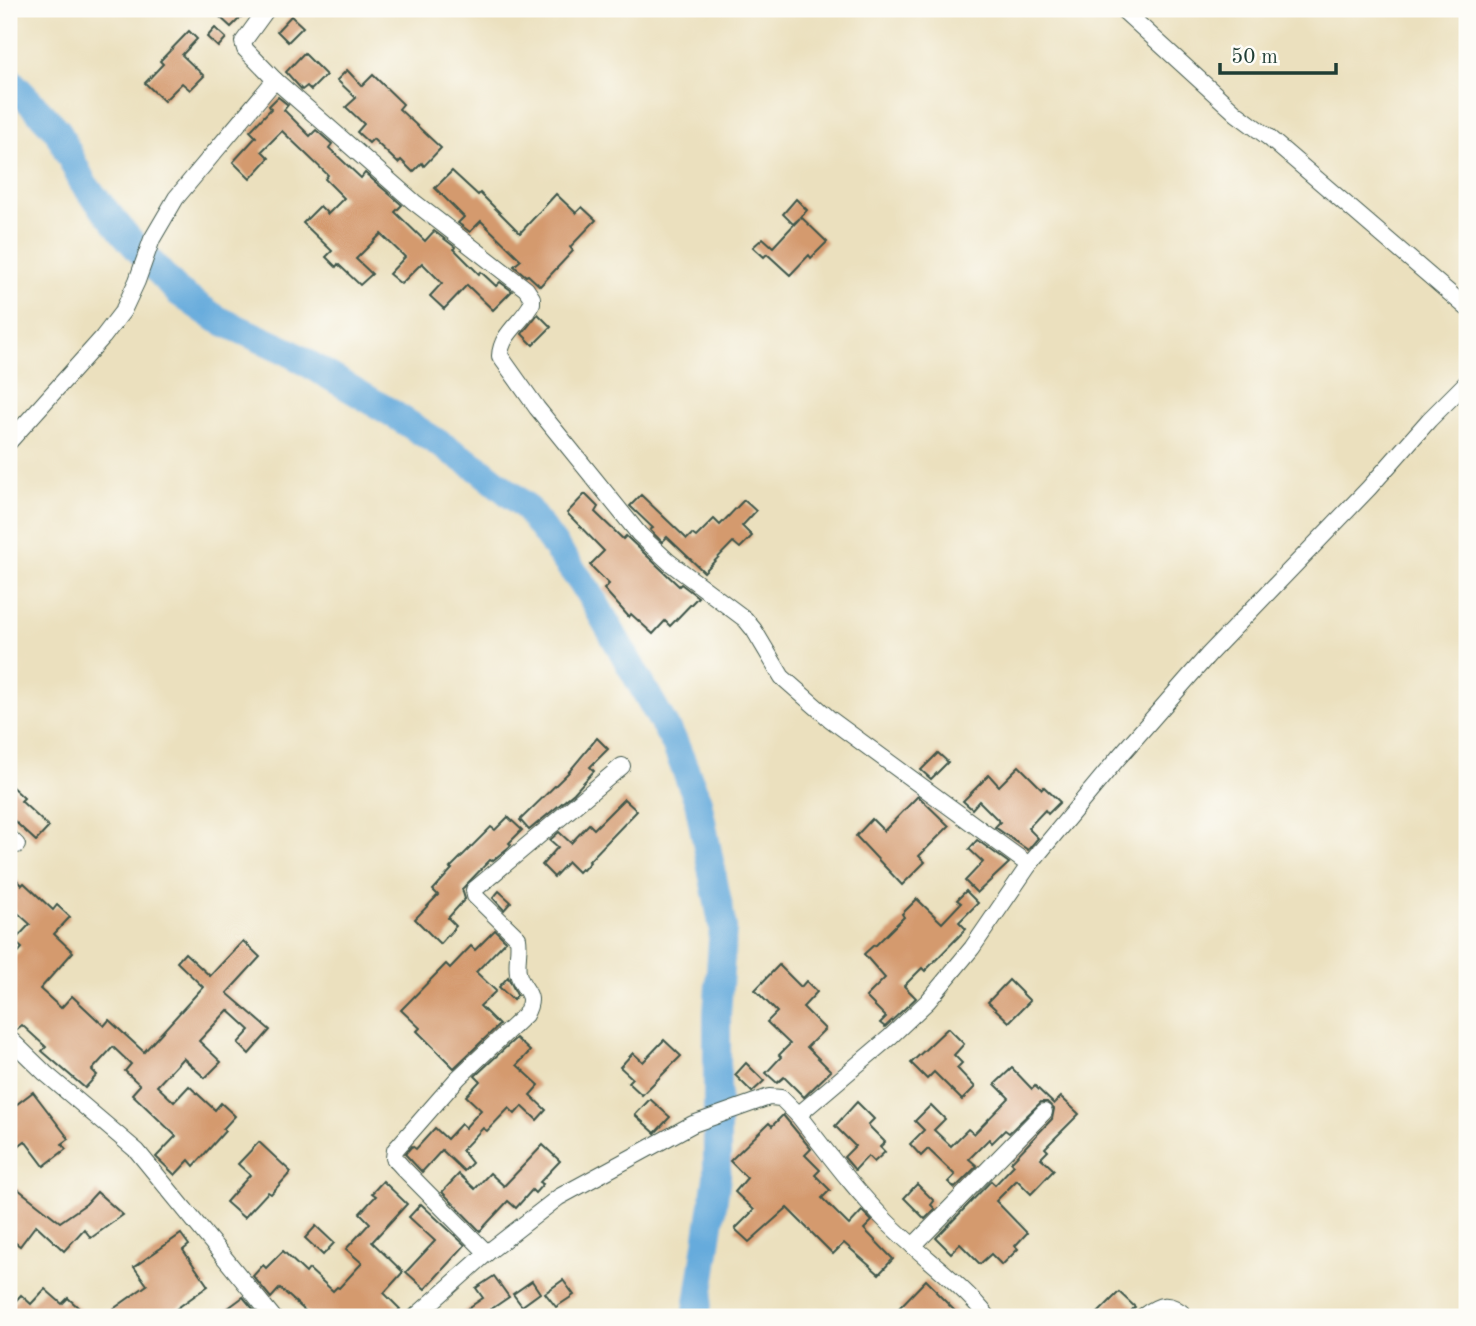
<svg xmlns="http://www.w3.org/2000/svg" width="1476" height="1326" font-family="'Old Standard TT',serif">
<rect width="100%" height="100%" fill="#fdfcf7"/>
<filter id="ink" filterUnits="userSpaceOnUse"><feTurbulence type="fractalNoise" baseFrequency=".0143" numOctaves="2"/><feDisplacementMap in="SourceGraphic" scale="14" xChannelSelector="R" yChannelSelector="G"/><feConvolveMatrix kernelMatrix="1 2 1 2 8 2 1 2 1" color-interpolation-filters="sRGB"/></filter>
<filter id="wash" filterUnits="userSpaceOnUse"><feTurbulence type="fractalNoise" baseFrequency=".00686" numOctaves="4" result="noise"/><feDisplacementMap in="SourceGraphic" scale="28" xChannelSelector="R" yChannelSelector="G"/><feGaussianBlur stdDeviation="1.57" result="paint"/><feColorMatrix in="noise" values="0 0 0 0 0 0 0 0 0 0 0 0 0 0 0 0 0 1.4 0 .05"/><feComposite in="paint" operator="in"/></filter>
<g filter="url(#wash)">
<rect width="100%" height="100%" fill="#ebe0be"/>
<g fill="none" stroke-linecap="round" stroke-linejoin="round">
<!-- river -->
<path stroke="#66abdc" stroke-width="28" d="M 9,80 L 57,130 L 83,183 L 128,238 L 178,292 L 217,319 L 287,351 L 390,412 L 479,469 L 525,506 L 588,591 L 674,742 L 698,801 L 723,928 L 717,1014 L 717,1177 L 696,1317"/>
</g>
<g id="blocks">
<!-- building -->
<g fill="#d49a6e">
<path d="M 229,9 L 249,9 L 231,27 L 220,17 Z"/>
<path d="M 291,16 L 303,27 L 288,42 L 277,31 Z"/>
<path d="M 215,28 L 226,38 L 218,47 L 207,37 Z"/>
<path d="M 189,31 L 197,39 L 182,55 L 204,76 L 190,90 L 182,83 L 164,101 L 145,83 L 163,64 L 160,61 Z"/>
<path d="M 304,53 L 326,75 L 311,90 L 307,86 L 302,90 L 286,72 Z"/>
<path d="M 347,70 L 362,86 L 373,75 L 403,104 L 399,109 L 441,148 L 424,166 L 422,163 L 413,172 L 401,160 L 398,163 L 373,139 L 369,143 L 357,132 L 364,124 L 346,107 L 356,98 L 337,80 Z"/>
<path d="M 278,97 L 288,105 L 284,110 L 310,136 L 316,130 L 332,144 L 329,148 L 361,178 L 365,173 L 402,205 L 395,212 L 425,241 L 434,231 L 455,247 L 454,249 L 479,274 L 481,272 L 496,286 L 500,282 L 512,291 L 493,310 L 467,285 L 444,309 L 430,296 L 442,283 L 422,263 L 401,284 L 389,274 L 405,257 L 381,234 L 356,259 L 372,274 L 360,285 L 338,264 L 336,267 L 326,257 L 332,251 L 303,223 L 320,206 L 328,214 L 344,198 L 325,179 L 328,175 L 282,131 L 262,151 L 269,158 L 250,179 L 233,162 L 256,137 L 250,131 L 271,109 L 269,106 Z"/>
<path d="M 452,171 L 478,195 L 480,193 L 520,233 L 556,194 L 576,213 L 582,207 L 596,220 L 570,247 L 573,251 L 540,286 L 528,275 L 526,276 L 514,266 L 521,260 L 481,221 L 470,232 L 458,223 L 464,217 L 435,188 Z"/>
<path d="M 796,199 L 807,210 L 801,217 L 827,242 L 811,258 L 809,255 L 790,275 L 767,254 L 764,257 L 753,247 L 763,238 L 773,247 L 800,218 L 793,224 L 783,214 Z"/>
<path d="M 538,314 L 551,327 L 533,345 L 522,334 Z"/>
<path d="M 585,494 L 598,507 L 595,512 L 623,539 L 626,536 L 679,586 L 681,584 L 698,597 L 670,626 L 665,621 L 653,634 L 631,614 L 629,617 L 604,589 L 609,584 L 590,565 L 604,551 L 567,513 Z"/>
<path d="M 641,495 L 687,539 L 692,534 L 696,537 L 714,519 L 720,525 L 744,500 L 756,511 L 742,526 L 752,536 L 740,548 L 733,542 L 704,572 L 667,537 L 662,542 L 650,530 L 653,528 L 630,506 Z"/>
<path d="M 597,738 L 608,749 L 590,767 L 594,771 L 574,793 L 529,830 L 520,820 L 568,773 Z"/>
<path d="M 938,753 L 948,762 L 931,779 L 921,770 Z"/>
<path d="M 1019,766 L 1042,789 L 1044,787 L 1060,802 L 1048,814 L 1045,810 L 1028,828 L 1038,838 L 1028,850 L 995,827 L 1000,822 L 979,801 L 972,809 L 963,801 L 989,775 L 999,786 Z"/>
<path d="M 9,784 L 24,798 L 21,801 L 49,827 L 36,841 L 9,816 Z"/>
<path d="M 918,796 L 949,826 L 919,856 L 925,862 L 902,885 L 856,836 L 872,819 L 884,831 Z"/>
<path d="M 624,799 L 637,811 L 589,861 L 590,862 L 583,870 L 581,869 L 578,872 L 568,862 L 554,877 L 542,865 L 558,847 L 550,840 L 559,832 L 571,843 L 589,824 L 594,829 Z"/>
<path d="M 508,817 L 522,830 L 509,843 L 511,845 L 509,847 L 492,861 L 490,860 L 462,889 L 465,899 L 448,918 L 456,926 L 440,944 L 415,919 L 438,895 L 433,890 L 452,869 L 450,868 L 491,827 L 495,830 Z"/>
<path d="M 977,840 L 1009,863 L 977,893 L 965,881 L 983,862 L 969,849 Z"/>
<path d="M 9,872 L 22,885 L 24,883 L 53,910 L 57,905 L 70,917 L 54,934 L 73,952 L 40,989 L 61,1008 L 72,996 L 104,1026 L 109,1020 L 144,1052 L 203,987 L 177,962 L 185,953 L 210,976 L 243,941 L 260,957 L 227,993 L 270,1030 L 249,1054 L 238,1043 L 250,1030 L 228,1010 L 199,1041 L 221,1062 L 205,1078 L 183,1058 L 157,1086 L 174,1102 L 189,1086 L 215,1110 L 221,1103 L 235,1116 L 223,1129 L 225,1131 L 194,1166 L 189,1160 L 175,1175 L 156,1157 L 176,1136 L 132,1094 L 140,1085 L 125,1071 L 131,1064 L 113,1047 L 92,1070 L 97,1075 L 85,1088 L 42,1051 L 46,1047 L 22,1025 L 16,1030 L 9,1028 L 9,963 L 22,948 L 14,941 L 30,924 L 9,905 Z"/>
<path d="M 499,891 L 511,902 L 504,910 L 493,898 Z"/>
<path d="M 966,891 L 978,903 L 959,922 L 966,929 L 925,971 L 922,968 L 904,986 L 916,998 L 885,1027 L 880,1023 L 886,1017 L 866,997 L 885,978 L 864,954 L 874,945 L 875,946 L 904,917 L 902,914 L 917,899 L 942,923 L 961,903 L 957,900 Z"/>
<path d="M 495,930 L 506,941 L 476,972 L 496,991 L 480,1006 L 499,1025 L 454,1068 L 417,1031 L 420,1028 L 401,1010 L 446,964 L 450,968 L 471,946 L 475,950 Z"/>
<path d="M 779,965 L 801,987 L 806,981 L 817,992 L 803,1007 L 825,1029 L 807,1047 L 831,1071 L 804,1097 L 784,1077 L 777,1083 L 766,1073 L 781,1057 L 779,1055 L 790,1044 L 767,1022 L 777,1012 L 755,990 Z"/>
<path d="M 508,977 L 517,995 L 513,1000 L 499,987 Z"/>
<path d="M 1009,980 L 1030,1001 L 1009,1022 L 988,1002 Z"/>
<path d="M 948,1028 L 964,1044 L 954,1055 L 962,1063 L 957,1068 L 975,1087 L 962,1100 L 934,1072 L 927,1079 L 911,1063 Z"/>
<path d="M 516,1038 L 530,1051 L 517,1065 L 539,1085 L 530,1095 L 546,1110 L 537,1120 L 522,1106 L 515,1114 L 509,1108 L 487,1131 L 483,1128 L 462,1150 L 472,1163 L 464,1171 L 442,1150 L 422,1172 L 405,1154 L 412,1146 L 416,1149 L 435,1128 L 447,1139 L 461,1124 L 465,1128 L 481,1110 L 466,1096 L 480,1081 L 475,1076 Z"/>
<path d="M 664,1040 L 681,1056 L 642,1095 L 628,1082 L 632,1078 L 620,1067 L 633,1053 L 643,1062 Z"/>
<path d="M 746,1063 L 764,1081 L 752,1092 L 735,1075 Z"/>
<path d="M 1012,1068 L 1032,1089 L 1035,1086 L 1054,1104 L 1061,1097 L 1079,1114 L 1045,1148 L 1048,1151 L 1041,1158 L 1054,1170 L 1031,1194 L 1017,1180 L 996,1201 L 1027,1233 L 1015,1246 L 1018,1249 L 1002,1265 L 991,1254 L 980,1264 L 960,1244 L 951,1253 L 936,1238 L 991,1181 L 995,1185 L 1014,1165 L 1011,1162 L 1052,1119 L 1054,1109 L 1047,1102 L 1041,1102 L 1009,1133 L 1005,1130 L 992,1143 L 989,1139 L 969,1159 L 977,1166 L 955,1188 L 948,1182 L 955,1175 L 928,1149 L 921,1156 L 910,1144 L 924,1130 L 915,1121 L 931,1105 L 945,1119 L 934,1130 L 951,1146 L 968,1129 L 974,1134 L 1009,1098 L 995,1084 Z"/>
<path d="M 33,1092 L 69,1139 L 62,1144 L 66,1149 L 44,1166 L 25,1141 L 9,1153 L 9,1117 L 15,1112 L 12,1108 Z"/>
<path d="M 650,1099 L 670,1117 L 655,1133 L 635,1115 Z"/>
<path d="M 857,1102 L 874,1119 L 868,1125 L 885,1142 L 880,1147 L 885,1152 L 874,1162 L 868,1156 L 855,1170 L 844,1157 L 855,1146 L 835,1126 Z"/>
<path d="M 783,1115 L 811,1149 L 805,1155 L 820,1170 L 815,1175 L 830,1190 L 822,1198 L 849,1225 L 862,1211 L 872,1221 L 864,1229 L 893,1259 L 879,1274 L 844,1243 L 833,1254 L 787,1208 L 749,1242 L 735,1229 L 754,1210 L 735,1192 L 747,1178 L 730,1161 L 769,1123 L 772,1126 Z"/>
<path d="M 259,1142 L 291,1172 L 271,1194 L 268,1192 L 244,1218 L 226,1202 L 250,1175 L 238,1164 Z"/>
<path d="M 543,1145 L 560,1161 L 540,1182 L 543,1184 L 535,1193 L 532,1190 L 516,1208 L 508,1201 L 480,1231 L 442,1192 L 459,1174 L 475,1189 L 490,1173 L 504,1186 Z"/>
<path d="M 383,1181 L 407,1204 L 372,1242 L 403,1272 L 384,1293 L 400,1309 L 392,1317 L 312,1317 L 280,1288 L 271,1298 L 253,1276 L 263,1265 L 266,1268 L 283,1251 L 306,1273 L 309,1269 L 333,1291 L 337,1287 L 339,1288 L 362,1263 L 346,1249 L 370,1223 L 360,1213 L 376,1196 L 372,1193 Z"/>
<path d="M 9,1182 L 60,1222 L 86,1204 L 97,1192 L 123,1215 L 91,1238 L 84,1229 L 64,1251 L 36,1225 L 20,1246 L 9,1238 Z"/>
<path d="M 917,1184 L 934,1201 L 931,1205 L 935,1209 L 925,1219 L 904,1198 Z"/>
<path d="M 421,1204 L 465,1245 L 425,1289 L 406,1272 L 435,1241 L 409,1217 Z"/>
<path d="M 316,1226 L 334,1243 L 323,1255 L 305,1238 Z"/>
<path d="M 181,1234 L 189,1245 L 183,1250 L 208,1286 L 165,1317 L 102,1317 L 147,1285 L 134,1267 Z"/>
<path d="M 494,1276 L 509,1297 L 487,1312 L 490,1317 L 455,1317 L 483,1298 L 476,1288 Z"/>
<path d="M 563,1280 L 574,1295 L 556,1307 L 545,1293 Z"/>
<path d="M 926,1280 L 937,1291 L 936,1292 L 961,1317 L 908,1317 L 899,1308 Z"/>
<path d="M 532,1281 L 540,1293 L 522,1306 L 513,1294 Z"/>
<path d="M 45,1289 L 62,1304 L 68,1298 L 81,1310 L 76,1317 L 9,1317 L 9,1308 L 21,1295 L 31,1304 Z"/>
<path d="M 1119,1292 L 1135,1307 L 1125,1317 L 1094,1317 Z"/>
<path d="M 243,1297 L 260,1317 L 216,1317 Z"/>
</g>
</g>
</g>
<g filter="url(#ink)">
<use href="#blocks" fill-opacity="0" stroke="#3e5549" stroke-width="2"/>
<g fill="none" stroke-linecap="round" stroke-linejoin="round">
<!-- minor casing -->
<g stroke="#3e5549" stroke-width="18">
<g id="minor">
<path d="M 1122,9 L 1237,114 L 1268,137 L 1467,308"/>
<path d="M 275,80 L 414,202 L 526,289 L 532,298 L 532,303 C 523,322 501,333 500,356 L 537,408 L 639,534 L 669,562 L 745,619 L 754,630 L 782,677 L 830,719 L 1029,865"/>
<path d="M 9,442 L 103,337 L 123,311 L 137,281 L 152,239 L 176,198 L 275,80 L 245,49 L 243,42 L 267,9"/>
<path d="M 9,837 L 17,845"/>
<path d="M 9,1038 L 45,1073 L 137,1151 L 273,1317"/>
<path d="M 798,1115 C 827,1152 854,1189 887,1222 C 920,1255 959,1281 988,1317"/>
<path d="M 913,1246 L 1044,1112"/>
<path d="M 487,1253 L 403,1168 L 394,1158 L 395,1150 L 458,1078 L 525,1015 C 538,992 522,992 518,973 C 516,961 520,949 518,938 L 475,896 L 474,890 L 622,766"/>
<path d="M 415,1317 L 487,1253 L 559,1197 L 693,1124 L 769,1097 L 781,1098 L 798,1115 L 890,1037 L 928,1001 L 972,948 L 1029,865 L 1118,758 L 1209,654 L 1369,488 L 1429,420 L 1467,382"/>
<path d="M 1142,1317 C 1159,1304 1170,1300 1186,1317"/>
</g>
</g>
<!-- minor -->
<use href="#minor" stroke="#fff" stroke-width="16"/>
</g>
</g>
<!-- margin -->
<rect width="1476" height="1326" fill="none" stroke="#fdfcf7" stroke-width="35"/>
<!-- scale -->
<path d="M1220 63v10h116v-10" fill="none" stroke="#1f3d34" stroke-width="3.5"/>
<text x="1231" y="63" font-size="21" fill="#1f3d34" stroke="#fdfcf7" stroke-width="5" paint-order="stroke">50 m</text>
</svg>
